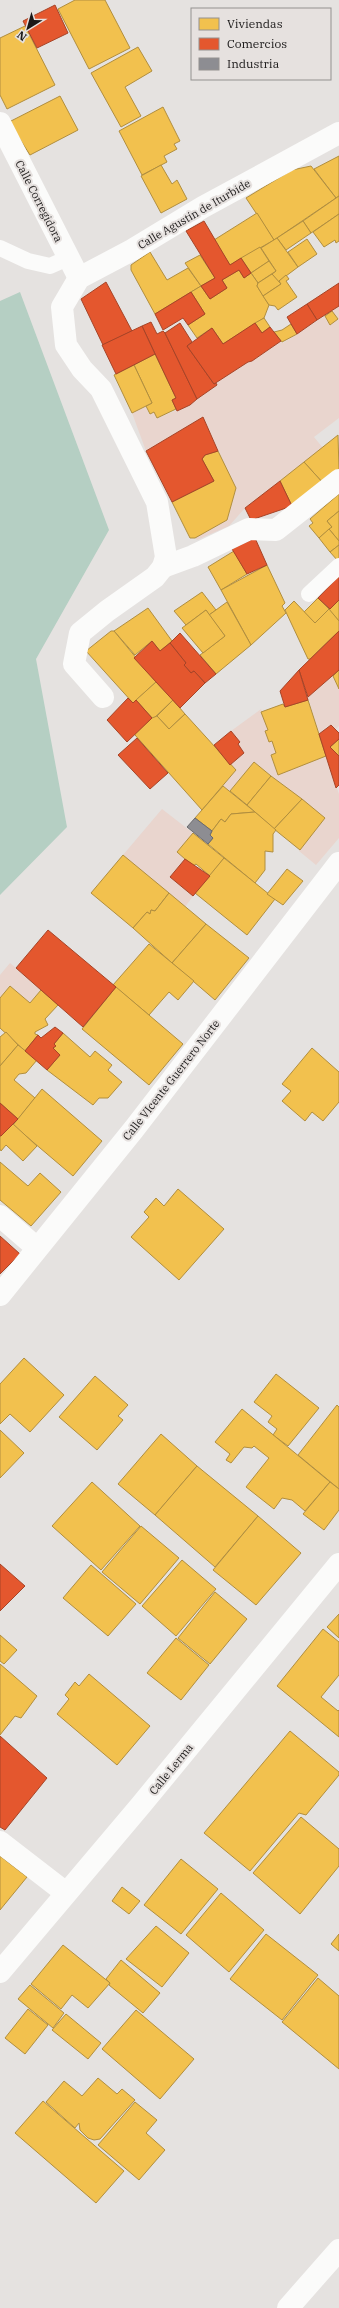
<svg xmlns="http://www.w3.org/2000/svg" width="339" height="2308" font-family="'IBM Plex Serif',serif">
<rect width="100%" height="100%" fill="#e5e2e0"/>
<!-- green -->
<g fill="#e9d5ce">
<path d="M 339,306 L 339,418 L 314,437 L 323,448 L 245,508 L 229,526 L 197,540 L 195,538 L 227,520 L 236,489 L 203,417 L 146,451 L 132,413 L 146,406 L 149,414 L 154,412 L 157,418 L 190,405 L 217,385 L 216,383 L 248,362 L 252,361 L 281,341 L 283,343 L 325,316 L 331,325 L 338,319 L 332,311 Z"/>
<path d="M 333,676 L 339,689 L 339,726 L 336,729 L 331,725 L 326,727 L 319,734 L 308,697 Z"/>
<path d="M 261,709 L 268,730 L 265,732 L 269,742 L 272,741 L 276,753 L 271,755 L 278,775 L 326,756 L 339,794 L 339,838 L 316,865 L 299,851 L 325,818 L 254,762 L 230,791 L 223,786 L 236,770 L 230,765 L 244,753 L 238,744 L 240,742 L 231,731 Z"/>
<path d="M 162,809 L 193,833 L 177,852 L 185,859 L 170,877 L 193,896 L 185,907 L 123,855 Z"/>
<path d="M 10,963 L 41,990 L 30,1003 L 10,986 L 0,998 L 0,975 Z"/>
</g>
<!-- water -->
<path fill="#b5cfc3" d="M 20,292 L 109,530 L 36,659 L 67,827 L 0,895 L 0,301 Z"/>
<!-- homes -->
<g fill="#f2c14e" stroke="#b18e3e">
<path d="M 75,0 L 105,0 L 130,48 L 89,69 L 58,9 Z"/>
<path d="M 25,26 L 55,85 L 7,109 L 0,95 L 0,38 Z"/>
<path d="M 138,47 L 152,71 L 125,87 L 141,116 L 121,127 L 91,73 Z"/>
<path d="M 60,96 L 78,130 L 30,155 L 9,122 Z"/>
<path d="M 163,107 L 180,141 L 174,144 L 177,149 L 164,156 L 167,162 L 142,175 L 119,131 Z"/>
<path d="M 339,156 L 339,196 L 336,198 L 314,169 Z"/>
<path d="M 161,165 L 172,184 L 177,180 L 187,199 L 161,213 L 141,176 Z"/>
<path d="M 311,166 L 336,198 L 274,240 L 246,198 L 292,170 Z"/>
<path d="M 339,196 L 339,214 L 311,233 L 303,221 Z"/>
<path d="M 257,213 L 274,240 L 230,265 L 214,240 Z"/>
<path d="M 339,214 L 339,241 L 336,243 L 335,240 L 324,247 L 313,232 Z"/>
<path d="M 303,221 L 311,233 L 286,250 L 277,238 Z"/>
<path d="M 277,238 L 298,267 L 278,282 L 272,274 L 276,271 L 261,248 Z"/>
<path d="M 307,239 L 317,254 L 298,267 L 288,252 Z"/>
<path d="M 260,247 L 269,261 L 251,273 L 241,258 Z"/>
<path d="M 150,252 L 167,280 L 188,268 L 201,286 L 155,314 L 131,270 L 131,265 Z"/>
<path d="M 200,255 L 215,278 L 201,286 L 185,263 Z"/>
<path d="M 269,261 L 276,271 L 258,283 L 251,273 Z"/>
<path d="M 239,270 L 244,278 L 251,273 L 258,283 L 257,286 L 269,305 L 264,318 L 223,344 L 212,328 L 197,338 L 188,325 L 205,314 L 191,292 L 201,286 L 210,299 L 227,288 L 222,280 Z"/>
<path d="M 272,274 L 281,284 L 263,296 L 257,286 L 258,283 Z"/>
<path d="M 286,275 L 289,279 L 286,281 L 297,297 L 278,310 L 275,306 L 269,305 L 263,296 L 281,284 L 279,281 Z"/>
<path d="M 332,311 L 338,319 L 330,325 L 325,316 Z"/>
<path d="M 264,318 L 270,327 L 262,333 L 255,323 Z"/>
<path d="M 291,324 L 297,334 L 282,342 L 274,332 L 282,330 Z"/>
<path d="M 155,354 L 176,398 L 172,400 L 176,409 L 157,418 L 154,412 L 150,414 L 146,406 L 152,403 L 134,365 Z"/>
<path d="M 134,365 L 152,403 L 132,413 L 114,375 Z"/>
<path d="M 338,435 L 339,470 L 323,483 L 304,462 Z"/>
<path d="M 218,451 L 236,488 L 227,520 L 195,538 L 190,538 L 172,502 L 214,481 L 202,459 L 205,455 Z"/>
<path d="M 304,462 L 323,483 L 292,506 L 280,481 Z"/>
<path d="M 339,494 L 339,511 L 327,521 L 332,527 L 319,538 L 309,526 L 313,523 L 310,519 Z"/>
<path d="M 339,511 L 339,541 L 329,529 L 332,527 L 327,521 Z"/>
<path d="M 329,529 L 339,541 L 339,545 L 330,552 L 319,538 Z"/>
<path d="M 339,545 L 339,560 L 338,561 L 330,552 Z"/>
<path d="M 234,551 L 247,574 L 221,590 L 208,567 Z"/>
<path d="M 267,565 L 285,603 L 282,606 L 286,613 L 251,645 L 221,590 Z"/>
<path d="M 202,592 L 216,610 L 209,615 L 206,610 L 186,625 L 174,611 Z"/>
<path d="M 318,598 L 329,609 L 315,623 L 304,612 Z"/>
<path d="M 339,600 L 339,621 L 329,610 Z"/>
<path d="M 294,601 L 315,623 L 329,609 L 339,621 L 339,631 L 310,659 L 308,659 L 285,610 Z"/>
<path d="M 227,602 L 251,645 L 216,674 L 200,655 L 225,636 L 209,615 Z"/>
<path d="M 148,608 L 172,641 L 160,651 L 152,641 L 135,655 L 114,631 Z"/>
<path d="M 206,610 L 225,636 L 203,653 L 182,628 Z"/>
<path d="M 111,631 L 114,631 L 156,682 L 133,703 L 86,651 Z"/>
<path d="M 339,670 L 339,689 L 333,676 Z"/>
<path d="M 156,682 L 173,700 L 153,719 L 136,700 Z"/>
<path d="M 173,700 L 185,714 L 169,729 L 157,716 Z"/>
<path d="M 308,700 L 326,756 L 278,775 L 271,755 L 276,753 L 272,741 L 269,742 L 265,731 L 268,730 L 261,712 L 283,704 L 285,707 Z"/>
<path d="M 185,714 L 236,770 L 202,810 L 135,735 L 134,733 L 152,718 L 157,716 L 169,729 Z"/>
<path d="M 339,739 L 339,756 L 330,747 Z"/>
<path d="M 254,762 L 271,776 L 247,805 L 230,791 Z"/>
<path d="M 271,776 L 302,799 L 274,829 L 247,805 Z"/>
<path d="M 223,786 L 255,812 L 231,814 L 225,822 L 221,819 L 212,831 L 195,818 Z"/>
<path d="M 302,799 L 325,818 L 300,850 L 274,829 Z"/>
<path d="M 255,812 L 276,830 L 273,834 L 273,852 L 265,851 L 265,870 L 255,883 L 208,844 L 213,838 L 210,835 L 212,831 L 221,819 L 225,822 L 231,814 Z"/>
<path d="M 193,833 L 224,858 L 210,876 L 196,864 L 193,866 L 177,852 Z"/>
<path d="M 123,855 L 169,893 L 155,911 L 151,910 L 150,914 L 147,912 L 133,928 L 91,893 Z"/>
<path d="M 224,858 L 275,899 L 247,935 L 195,893 Z"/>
<path d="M 287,869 L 303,881 L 283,905 L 267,894 Z"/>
<path d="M 169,893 L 206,924 L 172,963 L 133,928 L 147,912 L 150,914 L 151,910 L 155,911 Z"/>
<path d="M 206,924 L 249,958 L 215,1000 L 172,963 Z"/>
<path d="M 149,944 L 194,981 L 178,1000 L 169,992 L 149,1015 L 113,985 Z"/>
<path d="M 10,986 L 30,1003 L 41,990 L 58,1005 L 45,1019 L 48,1025 L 35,1032 L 35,1034 L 38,1035 L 25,1051 L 0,1028 L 0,998 Z"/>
<path d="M 116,987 L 183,1044 L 149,1085 L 82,1029 Z"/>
<path d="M 6,1032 L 18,1045 L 0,1066 L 0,1037 Z"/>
<path d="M 63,1033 L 90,1057 L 95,1051 L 112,1065 L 108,1070 L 122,1082 L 108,1098 L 99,1098 L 93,1105 L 47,1070 L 60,1055 L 53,1048 L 56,1046 L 54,1044 Z"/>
<path d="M 18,1045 L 37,1060 L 26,1073 L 19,1074 L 14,1080 L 35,1098 L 18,1119 L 0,1103 L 0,1066 Z"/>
<path d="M 312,1048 L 339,1072 L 339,1102 L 323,1121 L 312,1112 L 305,1121 L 282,1101 L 291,1091 L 282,1084 Z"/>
<path d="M 42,1089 L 102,1141 L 73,1176 L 13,1125 Z"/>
<path d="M 12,1123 L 37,1146 L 23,1161 L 6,1145 L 1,1151 L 0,1149 L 0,1136 Z"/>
<path d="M 0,1162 L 28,1186 L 40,1173 L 61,1192 L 31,1226 L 0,1200 Z"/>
<path d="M 178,1189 L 224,1229 L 179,1280 L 131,1237 L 149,1217 L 144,1212 L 156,1198 L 164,1206 Z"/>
<path d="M 24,1358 L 64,1395 L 30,1432 L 10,1414 L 0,1424 L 0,1384 Z"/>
<path d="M 276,1374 L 319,1408 L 288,1446 L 273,1435 L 277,1429 L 268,1422 L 272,1416 L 254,1402 Z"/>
<path d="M 95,1376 L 128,1405 L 118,1416 L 123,1420 L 97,1450 L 59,1417 Z"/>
<path d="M 337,1405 L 339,1407 L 339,1489 L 298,1455 Z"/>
<path d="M 242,1409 L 330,1482 L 305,1511 L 292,1500 L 282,1498 L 274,1509 L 246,1487 L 269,1458 L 254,1446 L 252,1448 L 244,1447 L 231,1463 L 226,1460 L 230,1454 L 215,1442 Z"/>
<path d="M 0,1430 L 24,1453 L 0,1478 Z"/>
<path d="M 161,1434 L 197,1466 L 155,1515 L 118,1484 Z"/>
<path d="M 197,1466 L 258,1516 L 215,1567 L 155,1515 Z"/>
<path d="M 92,1482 L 140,1526 L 101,1570 L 52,1526 Z"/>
<path d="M 330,1482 L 339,1489 L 339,1510 L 324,1530 L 303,1514 Z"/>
<path d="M 258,1516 L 301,1553 L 256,1605 L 213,1570 Z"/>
<path d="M 141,1526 L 179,1558 L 140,1604 L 102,1572 Z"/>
<path d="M 182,1560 L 216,1589 L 176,1636 L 142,1606 Z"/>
<path d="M 91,1565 L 136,1604 L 108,1636 L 63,1598 Z"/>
<path d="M 215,1592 L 247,1619 L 210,1664 L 178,1638 Z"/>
<path d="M 339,1614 L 339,1638 L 327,1627 Z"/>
<path d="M 323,1629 L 339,1642 L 339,1675 L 321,1697 L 338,1711 L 339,1710 L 339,1737 L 277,1686 Z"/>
<path d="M 0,1635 L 17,1650 L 4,1664 L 0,1661 Z"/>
<path d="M 176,1638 L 209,1665 L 181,1700 L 147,1673 Z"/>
<path d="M 0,1664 L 37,1696 L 21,1718 L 15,1716 L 0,1735 Z"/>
<path d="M 89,1674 L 150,1726 L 117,1765 L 57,1714 L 69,1699 L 65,1695 L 75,1682 L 79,1686 Z"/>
<path d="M 290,1731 L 339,1772 L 339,1775 L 306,1815 L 299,1813 L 250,1871 L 204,1833 Z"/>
<path d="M 301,1817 L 339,1849 L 339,1866 L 300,1914 L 253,1873 Z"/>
<path d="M 0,1856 L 27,1877 L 0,1910 Z"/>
<path d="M 181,1859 L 218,1889 L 181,1934 L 144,1905 Z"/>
<path d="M 122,1887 L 140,1901 L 129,1914 L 112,1901 Z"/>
<path d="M 221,1893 L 264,1930 L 229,1972 L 186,1935 Z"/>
<path d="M 156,1926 L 189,1953 L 162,1987 L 126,1959 Z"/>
<path d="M 266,1934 L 318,1975 L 282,2020 L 230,1979 Z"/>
<path d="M 339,1934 L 339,1951 L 331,1944 Z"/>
<path d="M 63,1945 L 110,1983 L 88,2008 L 72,1995 L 61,2009 L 31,1984 Z"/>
<path d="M 121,1960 L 160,1993 L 143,2013 L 109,1985 L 110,1983 L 106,1979 Z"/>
<path d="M 318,1978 L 339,1996 L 339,2069 L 282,2022 Z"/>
<path d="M 30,1985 L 64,2013 L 53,2028 L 18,1999 Z"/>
<path d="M 28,2009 L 48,2025 L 25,2054 L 5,2038 Z"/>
<path d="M 136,2010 L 194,2059 L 160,2099 L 102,2049 Z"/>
<path d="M 66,2014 L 101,2043 L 88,2059 L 52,2030 Z"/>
<path d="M 98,2078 L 117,2094 L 122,2089 L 135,2100 L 100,2139 L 94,2140 L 88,2138 L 80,2130 L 79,2123 L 75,2128 L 46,2102 L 64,2081 L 82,2096 Z"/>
<path d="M 43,2101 L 124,2171 L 96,2203 L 15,2133 Z"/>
<path d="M 135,2102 L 157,2120 L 146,2133 L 165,2150 L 139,2180 L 98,2145 Z"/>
</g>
<!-- shops -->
<g fill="#e4572e" stroke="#a74427">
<path d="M 55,5 L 68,33 L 37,48 L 23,21 Z"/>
<path d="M 204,221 L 230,265 L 241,258 L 251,273 L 244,278 L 239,270 L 222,280 L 227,288 L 210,299 L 201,286 L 215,278 L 186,231 Z"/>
<path d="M 106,282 L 132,331 L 103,345 L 81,299 Z"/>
<path d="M 339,283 L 339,306 L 317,320 L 307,304 Z"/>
<path d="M 191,292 L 205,314 L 188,325 L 183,318 L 163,330 L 155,314 Z"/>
<path d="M 307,304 L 317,320 L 297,334 L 287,317 Z"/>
<path d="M 151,322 L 157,334 L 163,331 L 165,333 L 197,399 L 190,405 L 177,411 L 172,400 L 176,398 L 142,326 Z"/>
<path d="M 180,323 L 192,342 L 187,346 L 214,384 L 216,383 L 217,385 L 197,399 L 165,333 Z"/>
<path d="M 255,323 L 262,333 L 270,327 L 281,341 L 252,361 L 248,362 L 214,384 L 187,346 L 212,328 L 223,344 Z"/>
<path d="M 142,326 L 155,354 L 116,374 L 102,345 Z"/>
<path d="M 203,417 L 218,451 L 205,455 L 202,459 L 214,481 L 172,502 L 146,451 Z"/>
<path d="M 280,481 L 292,506 L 251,520 L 245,508 Z"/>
<path d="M 255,538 L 267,565 L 247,574 L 232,549 Z"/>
<path d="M 339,576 L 339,600 L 330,609 L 318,598 Z"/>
<path d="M 339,631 L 339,670 L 308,697 L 299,670 Z"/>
<path d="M 180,633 L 216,674 L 205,683 L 194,671 L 191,673 L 184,665 L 186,663 L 170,643 Z"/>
<path d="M 152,641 L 160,651 L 170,643 L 186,663 L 184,665 L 191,673 L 194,671 L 205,683 L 180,708 L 134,658 Z"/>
<path d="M 299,670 L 308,700 L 285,707 L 280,691 Z"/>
<path d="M 128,698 L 133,703 L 136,700 L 152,718 L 127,742 L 107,720 Z"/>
<path d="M 331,725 L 339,733 L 339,739 L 330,747 L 339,756 L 339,785 L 336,788 L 319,734 Z"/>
<path d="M 231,731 L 240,742 L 238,744 L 244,753 L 230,765 L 214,745 Z"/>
<path d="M 137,738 L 168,773 L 150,789 L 118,755 Z"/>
<path d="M 185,859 L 210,876 L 193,896 L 170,877 Z"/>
<path d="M 48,930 L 116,987 L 83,1027 L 16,968 Z"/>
<path d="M 55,1027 L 63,1033 L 54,1044 L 56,1046 L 53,1048 L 60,1055 L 47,1070 L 25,1051 L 38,1035 L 41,1038 Z"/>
<path d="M 0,1103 L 18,1119 L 1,1136 L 0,1136 Z"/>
<path d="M 0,1236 L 20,1254 L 0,1274 Z"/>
<path d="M 0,1564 L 25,1586 L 0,1611 Z"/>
<path d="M 0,1736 L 47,1778 L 5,1830 L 0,1827 Z"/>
</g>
<!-- industry -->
<path fill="#8d8d92" stroke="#6a6a6d" d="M 195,818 L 212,831 L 210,835 L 213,838 L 208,844 L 187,827 Z"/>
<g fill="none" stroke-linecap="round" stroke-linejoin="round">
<!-- lane -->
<g stroke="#fbfbfa" stroke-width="16">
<path d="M 0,248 L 28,261 L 50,266 L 68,258"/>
<path d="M 309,594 L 339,566"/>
</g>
<!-- street -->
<g stroke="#fbfbfa" stroke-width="22">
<path d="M 0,123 L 79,278"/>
<path d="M 163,567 L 193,556 L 249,529 L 276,530 L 339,480"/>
<path d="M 103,697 L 74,664 L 80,633 L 107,611 L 155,577 L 163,567 L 166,557 L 157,502 L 101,389 L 82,369 L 66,345 L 62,307 L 79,278 L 132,250 L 203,207 L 339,133"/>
<path d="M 0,1216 L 37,1248"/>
<path d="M 0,1295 L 134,1129 L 339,863"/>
<path d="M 0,1842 L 66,1893"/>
<path d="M 0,1972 L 141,1805 L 339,1564"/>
<path d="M 288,2308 L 339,2250"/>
</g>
</g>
<g text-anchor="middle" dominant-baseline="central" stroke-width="4" stroke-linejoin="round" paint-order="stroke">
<!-- street labels -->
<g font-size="11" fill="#1a1818" stroke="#e6e1df">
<text transform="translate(39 201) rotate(63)">Calle Corregidora</text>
<text transform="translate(194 214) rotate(-30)">Calle Agustín de Iturbide</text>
<text transform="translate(171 1080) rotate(-52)">Calle VIcente Guerrero Norte</text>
<text transform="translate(171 1769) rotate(-51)">Calle Lerma</text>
</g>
</g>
<!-- legend -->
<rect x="191" y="8" width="140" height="72" fill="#e6e1df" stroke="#94918f"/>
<rect x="199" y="18" width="20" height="12" fill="#f2c14e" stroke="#94918f"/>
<text x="227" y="28" font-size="12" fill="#1a1818">Viviendas</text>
<rect x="199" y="38" width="20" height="12" fill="#e4572e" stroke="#94918f"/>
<text x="227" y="48" font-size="12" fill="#1a1818">Comercios</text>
<rect x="199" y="58" width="20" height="12" fill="#8d8d92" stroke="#94918f"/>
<text x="227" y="68" font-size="12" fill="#1a1818">Industria</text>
<!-- north arrow -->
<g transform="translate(28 28) rotate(217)" stroke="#e6e1df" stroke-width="3" paint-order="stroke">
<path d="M0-3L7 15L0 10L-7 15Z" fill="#1a1818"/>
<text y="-6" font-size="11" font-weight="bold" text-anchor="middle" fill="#1a1818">N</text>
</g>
</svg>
